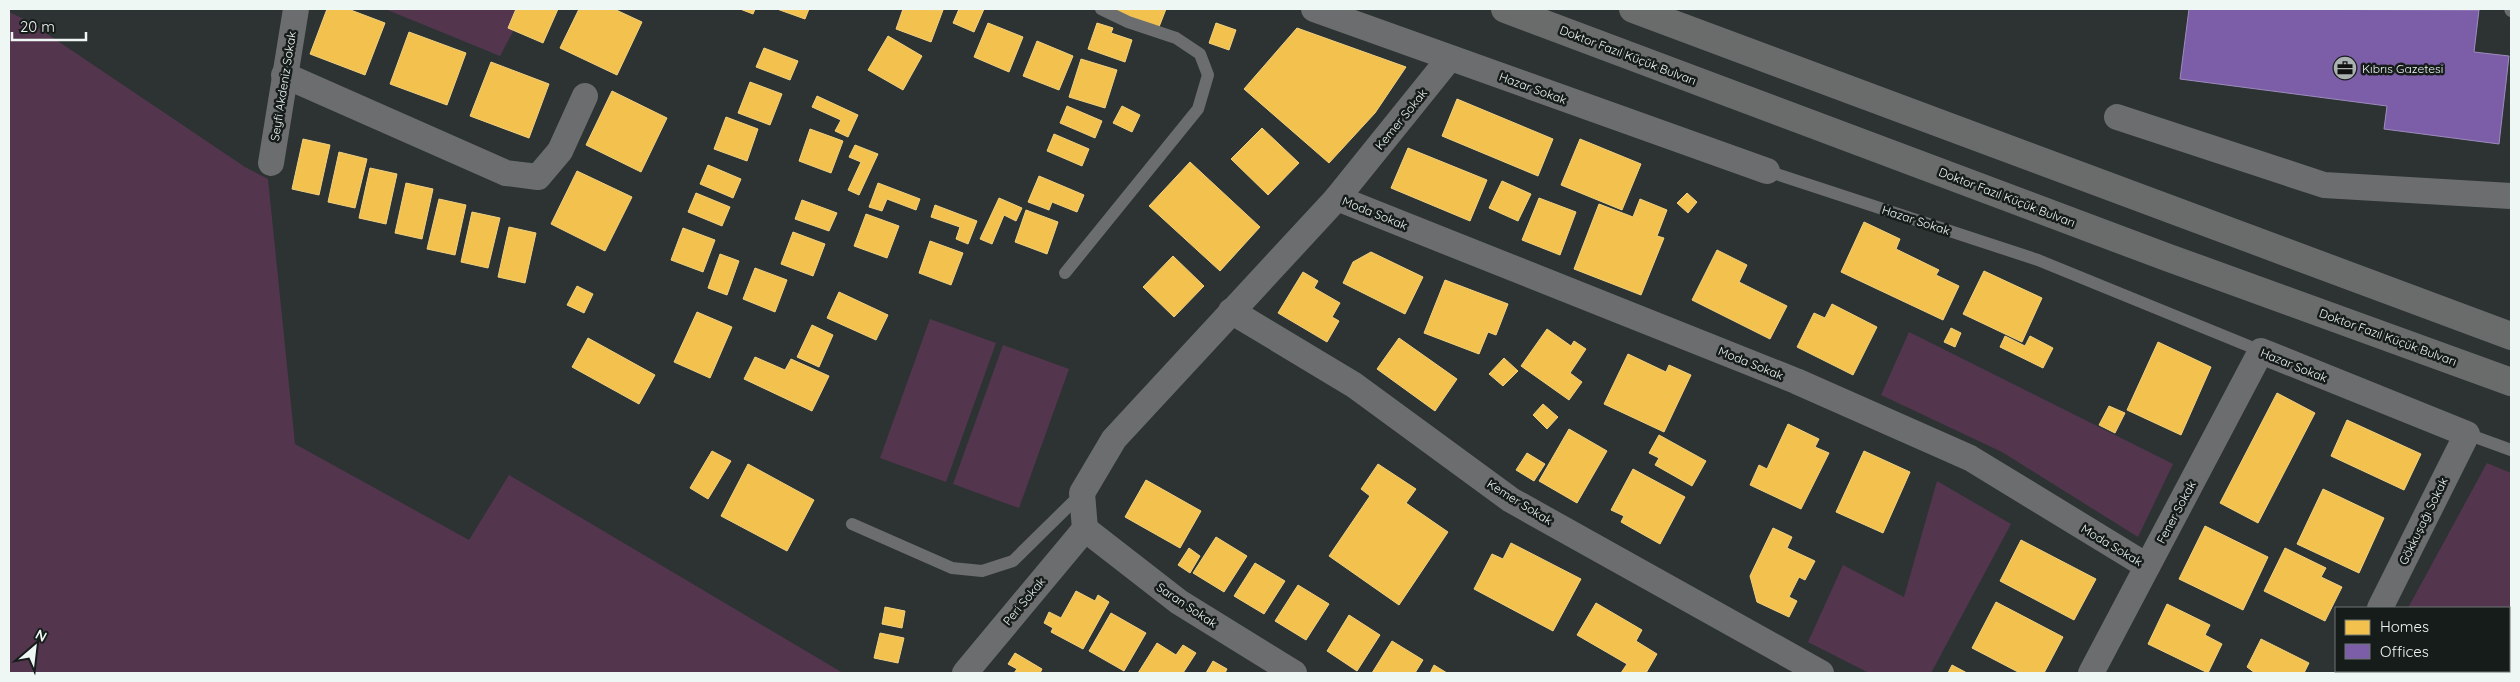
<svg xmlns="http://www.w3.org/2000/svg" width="2520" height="682" font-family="Quicksand,sans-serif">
<rect width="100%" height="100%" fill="#2c3332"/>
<!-- green -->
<g fill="#53364e">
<path d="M 385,9 L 525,9 L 500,56 Z"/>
<path d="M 9,12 L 28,21 L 245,167 L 268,179 L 295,444 L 469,540 L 509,475 L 843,673 L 9,673 Z"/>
<path d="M 930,319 L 996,343 L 946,482 L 880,458 Z"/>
<path d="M 1909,332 L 2173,464 L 2138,537 L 2002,452 L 1881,395 Z"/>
<path d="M 1003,345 L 1069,369 L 1019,508 L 953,484 Z"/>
<path d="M 2487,463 L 2511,473 L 2511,673 L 2372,673 L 2373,671 L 2509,671 L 2509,608 L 2408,608 Z"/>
<path d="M 1937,481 L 2011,524 L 1931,673 L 1869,673 L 1808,642 L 1843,565 L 1904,597 Z"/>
</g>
<!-- homes -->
<g fill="#f2c14e" stroke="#f1d180">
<path d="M 327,9 L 348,9 L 385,23 L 365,75 L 310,54 Z"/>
<path d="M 516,9 L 558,9 L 543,43 L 508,28 Z"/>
<path d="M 579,9 L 614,9 L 642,22 L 617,75 L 560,48 Z"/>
<path d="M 740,9 L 755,9 L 753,14 Z"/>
<path d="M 777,9 L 809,9 L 805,19 Z"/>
<path d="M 903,9 L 943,10 L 931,42 L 896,29 Z"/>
<path d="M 959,9 L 984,9 L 974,32 L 953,23 Z"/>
<path d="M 1109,9 L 1166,9 L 1159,27 Z"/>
<path d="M 988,23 L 1023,37 L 1009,72 L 974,57 Z"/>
<path d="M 1097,23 L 1113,28 L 1111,33 L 1132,40 L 1125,62 L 1088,49 Z"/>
<path d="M 1216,23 L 1236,30 L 1229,50 L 1209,43 Z"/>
<path d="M 1297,28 L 1406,67 L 1375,113 L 1329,163 L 1244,89 Z"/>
<path d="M 409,32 L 466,53 L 447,105 L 390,84 Z"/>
<path d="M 888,36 L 922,56 L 903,90 L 868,70 Z"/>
<path d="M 1037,41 L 1073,56 L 1059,90 L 1023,76 Z"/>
<path d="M 764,48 L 798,61 L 790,80 L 756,67 Z"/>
<path d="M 1081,59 L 1117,70 L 1105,108 L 1069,97 Z"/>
<path d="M 491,62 L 549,84 L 529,138 L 470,116 Z"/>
<path d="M 750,82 L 782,94 L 770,125 L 738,113 Z"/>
<path d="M 612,91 L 667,118 L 641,172 L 586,145 Z"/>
<path d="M 817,96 L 858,115 L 848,137 L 835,131 L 841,120 L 812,107 Z"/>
<path d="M 1457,99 L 1553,139 L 1538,176 L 1442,136 Z"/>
<path d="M 1067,106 L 1102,121 L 1095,138 L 1060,123 Z"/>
<path d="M 1122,106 L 1140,115 L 1132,132 L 1113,123 Z"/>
<path d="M 726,117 L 758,129 L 747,161 L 714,149 Z"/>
<path d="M 1262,128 L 1299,163 L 1268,195 L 1231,159 Z"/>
<path d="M 810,129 L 843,141 L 831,173 L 799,161 Z"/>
<path d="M 1054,134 L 1089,149 L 1082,166 L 1047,151 Z"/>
<path d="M 303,139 L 330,145 L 319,195 L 292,189 Z"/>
<path d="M 1580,139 L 1641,164 L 1622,210 L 1561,185 Z"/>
<path d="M 855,145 L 878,154 L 859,195 L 848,190 L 861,162 L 849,157 Z"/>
<path d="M 1408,148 L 1487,180 L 1470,221 L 1391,188 Z"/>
<path d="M 339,152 L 367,159 L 355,208 L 328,202 Z"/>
<path d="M 1190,162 L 1260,227 L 1220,271 L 1149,206 Z"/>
<path d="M 708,165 L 741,179 L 733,198 L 700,184 Z"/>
<path d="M 370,168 L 397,174 L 386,224 L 359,218 Z"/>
<path d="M 577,171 L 632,197 L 605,251 L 551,224 Z"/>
<path d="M 1039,176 L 1084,195 L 1077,212 L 1052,202 L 1049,210 L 1028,202 Z"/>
<path d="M 1502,181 L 1531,194 L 1518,221 L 1489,208 Z"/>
<path d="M 406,183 L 433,189 L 422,239 L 395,233 Z"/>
<path d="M 878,183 L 920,199 L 916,210 L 887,199 L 882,211 L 869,207 Z"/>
<path d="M 696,193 L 730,207 L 722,226 L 688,212 Z"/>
<path d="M 1687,193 L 1697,202 L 1688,213 L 1677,203 Z"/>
<path d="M 999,198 L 1022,208 L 1016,221 L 1004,215 L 992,244 L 980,239 Z"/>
<path d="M 1539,198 L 1576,212 L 1560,255 L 1522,240 Z"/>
<path d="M 439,199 L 466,205 L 455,255 L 427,249 Z"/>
<path d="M 1640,199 L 1667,210 L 1657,236 L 1664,238 L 1641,295 L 1574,269 L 1599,204 L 1633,217 Z"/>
<path d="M 802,200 L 837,213 L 829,231 L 795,219 Z"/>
<path d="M 935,205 L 977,221 L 968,244 L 956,239 L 960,227 L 931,217 Z"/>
<path d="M 1026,210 L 1058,222 L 1047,254 L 1015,242 Z"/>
<path d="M 472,212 L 500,218 L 488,268 L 461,262 Z"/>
<path d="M 866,214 L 899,226 L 887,258 L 854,246 Z"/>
<path d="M 1864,222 L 1900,239 L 1896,249 L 1939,270 L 1936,275 L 1959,286 L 1943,320 L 1841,272 Z"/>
<path d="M 509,227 L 536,233 L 525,283 L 498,277 Z"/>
<path d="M 683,228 L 715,240 L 703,272 L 671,260 Z"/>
<path d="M 793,232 L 825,244 L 813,276 L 781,264 Z"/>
<path d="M 930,241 L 963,253 L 951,285 L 919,273 Z"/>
<path d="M 1717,250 L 1747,265 L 1739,282 L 1787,306 L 1770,339 L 1692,300 Z"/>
<path d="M 1371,252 L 1423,277 L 1405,314 L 1343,283 L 1353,262 Z"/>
<path d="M 720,254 L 739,261 L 727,295 L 708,288 Z"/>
<path d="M 1173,256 L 1204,286 L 1174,317 L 1143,287 Z"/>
<path d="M 755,268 L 787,280 L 775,312 L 743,299 Z"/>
<path d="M 1984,271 L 2042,298 L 2022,342 L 1963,314 Z"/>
<path d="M 1303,272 L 1318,281 L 1314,288 L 1340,303 L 1332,317 L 1339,321 L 1327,342 L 1278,313 Z"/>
<path d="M 1445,280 L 1508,304 L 1496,335 L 1488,332 L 1479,354 L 1424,333 Z"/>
<path d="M 577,286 L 593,294 L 584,313 L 567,305 Z"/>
<path d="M 839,292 L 888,315 L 876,340 L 827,318 Z"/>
<path d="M 1832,304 L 1877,327 L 1853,375 L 1797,347 L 1814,313 L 1825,318 Z"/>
<path d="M 697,312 L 732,327 L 710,378 L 674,362 Z"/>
<path d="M 812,325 L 833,335 L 819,367 L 797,357 Z"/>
<path d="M 1951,328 L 1961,333 L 1955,347 L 1944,342 Z"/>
<path d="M 1547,329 L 1571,346 L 1574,341 L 1586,349 L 1570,373 L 1582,382 L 1569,400 L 1521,366 Z"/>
<path d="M 2005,336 L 2025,346 L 2030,336 L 2053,348 L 2043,368 L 2000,347 Z"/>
<path d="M 588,338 L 655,375 L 639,404 L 572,367 Z"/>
<path d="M 1399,338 L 1457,379 L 1435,411 L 1377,369 Z"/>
<path d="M 2158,342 L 2211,367 L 2181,435 L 2127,410 Z"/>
<path d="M 1628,354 L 1666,372 L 1669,365 L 1691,375 L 1664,432 L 1604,404 Z"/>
<path d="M 755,357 L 785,370 L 791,359 L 829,376 L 812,411 L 744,379 Z"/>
<path d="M 1504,358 L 1518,371 L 1503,386 L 1489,374 Z"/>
<path d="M 2277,393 L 2315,413 L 2258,523 L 2220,503 Z"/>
<path d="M 1543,404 L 1558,417 L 1547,429 L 1533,415 Z"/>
<path d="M 2109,406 L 2125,413 L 2115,433 L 2099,425 Z"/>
<path d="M 2347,420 L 2421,454 L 2404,490 L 2331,456 Z"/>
<path d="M 1788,424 L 1819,439 L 1815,447 L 1829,453 L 1801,509 L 1750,485 L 1759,465 L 1767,469 Z"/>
<path d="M 1569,429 L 1607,451 L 1577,503 L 1539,481 Z"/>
<path d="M 1659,435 L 1706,461 L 1692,486 L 1655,465 L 1659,458 L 1649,453 Z"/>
<path d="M 712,451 L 731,461 L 708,499 L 690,488 Z"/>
<path d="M 1864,451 L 1910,472 L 1883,533 L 1836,512 Z"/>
<path d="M 1527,453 L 1545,464 L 1534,481 L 1516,470 Z"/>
<path d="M 748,464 L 814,500 L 787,551 L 721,516 Z"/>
<path d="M 1378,464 L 1416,489 L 1406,503 L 1448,532 L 1399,605 L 1329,556 L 1370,496 L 1361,489 Z"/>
<path d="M 1633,469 L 1685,497 L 1660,544 L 1621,522 L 1624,516 L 1611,510 Z"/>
<path d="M 1146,480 L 1201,511 L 1180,548 L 1125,517 Z"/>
<path d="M 2323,489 L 2384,518 L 2359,573 L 2297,544 Z"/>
<path d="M 2205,526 L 2268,557 L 2243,610 L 2179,579 Z"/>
<path d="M 1773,528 L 1792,537 L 1787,548 L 1815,561 L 1805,580 L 1799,577 L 1789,597 L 1797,601 L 1789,617 L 1757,602 L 1750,576 Z"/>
<path d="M 1216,537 L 1247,556 L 1224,592 L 1193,573 Z"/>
<path d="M 2021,540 L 2096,579 L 2074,620 L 2000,581 Z"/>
<path d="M 1511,543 L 1581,579 L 1553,631 L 1474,589 L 1492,554 L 1503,559 Z"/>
<path d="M 1189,548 L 1200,556 L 1190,573 L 1178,565 Z"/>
<path d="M 2285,548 L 2326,568 L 2321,577 L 2342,587 L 2325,621 L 2264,591 Z"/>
<path d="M 1255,563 L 1285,581 L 1264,614 L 1234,596 Z"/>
<path d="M 1298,585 L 1329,604 L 1306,640 L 1275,621 Z"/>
<path d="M 1076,591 L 1095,601 L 1098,595 L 1109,602 L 1083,649 L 1051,632 L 1053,628 L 1044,623 L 1049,612 L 1061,618 Z"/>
<path d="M 1996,602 L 2063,637 L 2044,673 L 2020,673 L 1972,648 Z"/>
<path d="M 1596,603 L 1642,630 L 1636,641 L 1657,654 L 1646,673 L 1621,673 L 1627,664 L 1577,635 Z"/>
<path d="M 2167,604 L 2210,625 L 2205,635 L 2222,644 L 2208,673 L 2148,644 Z"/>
<path d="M 885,607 L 905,611 L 902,628 L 882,624 Z"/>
<path d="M 1111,613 L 1146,633 L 1124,671 L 1089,651 Z"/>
<path d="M 1349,615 L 1380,635 L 1357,671 L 1327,651 Z"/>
<path d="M 880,633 L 904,638 L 898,663 L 874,658 Z"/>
<path d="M 2261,639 L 2309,663 L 2304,673 L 2255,673 L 2247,667 Z"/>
<path d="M 1392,641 L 1423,660 L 1415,673 L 1372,673 Z"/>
<path d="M 1157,643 L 1176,655 L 1183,645 L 1196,653 L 1183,673 L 1138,673 Z"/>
<path d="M 1015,653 L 1042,669 L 1040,673 L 1014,673 L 1017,669 L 1008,664 Z"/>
<path d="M 1213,661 L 1227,669 L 1225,673 L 1206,673 Z"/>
<path d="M 1434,665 L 1447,673 L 1430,673 Z"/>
<path d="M 1952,665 L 1967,673 L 1948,673 Z"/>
</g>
<!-- offices -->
<path fill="#7b5ea7" stroke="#9e8cbe" d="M 2189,9 L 2479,10 L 2474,52 L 2509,56 L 2499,144 L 2384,129 L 2387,106 L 2180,79 Z"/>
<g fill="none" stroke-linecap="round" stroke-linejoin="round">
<!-- service -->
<g stroke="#6c6d6e" stroke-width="12">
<path d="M 2510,9 L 2511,11"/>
<path d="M 1767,171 L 2038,260 L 2261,351"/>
<path d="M 1065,273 L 1198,109 L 1208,75 L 1200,54 L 1176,38 L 1128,22 L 1101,9"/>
<path d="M 2467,434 L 2511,450"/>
<path d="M 852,524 L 952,568 L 982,571 L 1013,561 L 1082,493"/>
</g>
<!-- minor -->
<g stroke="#6c6d6e" stroke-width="26">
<path d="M 1314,9 L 1767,171"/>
<path d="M 284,75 L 506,173 L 538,177 L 560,151 L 585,96"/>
<path d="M 2117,117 L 2324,185 L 2511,196"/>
<path d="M 271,163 L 296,9"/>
<path d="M 1337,198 L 1796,381 L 1970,458 L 2147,566"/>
<path d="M 1231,311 L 1354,385 L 1511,500 L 1821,673"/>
<path d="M 1085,529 L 1082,493 L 1114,439 L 1337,198 L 1449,59"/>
<path d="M 1085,529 L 1179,602 L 1294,673"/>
<path d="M 965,673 L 1085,529"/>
<path d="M 2091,673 L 2261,351 L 2467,434 L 2380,608"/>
<path d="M 2348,673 L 2349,671"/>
</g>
<!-- trunk -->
<g stroke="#6a6c6c" stroke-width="28">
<path d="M 1505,9 L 2169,258 L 2511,382"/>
<path d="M 1633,9 L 2511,336"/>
</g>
</g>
<!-- icons -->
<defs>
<g id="office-disc" transform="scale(1.25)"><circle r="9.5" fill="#abb2b1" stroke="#161c1a"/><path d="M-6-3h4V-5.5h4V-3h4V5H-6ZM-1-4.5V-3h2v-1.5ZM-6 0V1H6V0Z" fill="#111"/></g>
</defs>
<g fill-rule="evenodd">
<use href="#office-disc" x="2345" y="68"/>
</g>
<g text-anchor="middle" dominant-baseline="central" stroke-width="5" stroke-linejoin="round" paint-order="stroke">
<!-- street labels -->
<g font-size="12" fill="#eff7f5" stroke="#161c1a">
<text transform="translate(1628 55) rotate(21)">Doktor Fazıl Küçük Bulvarı</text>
<text transform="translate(283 86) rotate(-81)">Seyfi Akdeniz Sokak</text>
<text transform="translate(1533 88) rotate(20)">Hazar Sokak</text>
<text transform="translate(1401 119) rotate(-51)">Kemer Sokak</text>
<text transform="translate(2007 197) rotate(21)">Doktor Fazıl Küçük Bulvarı</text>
<text transform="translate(1375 213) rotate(22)">Moda Sokak</text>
<text transform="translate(1916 220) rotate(18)">Hazar Sokak</text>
<text transform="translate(2388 337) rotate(20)">Doktor Fazıl Küçük Bulvarı</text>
<text transform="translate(1751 363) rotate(22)">Moda Sokak</text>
<text transform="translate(2294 365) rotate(22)">Hazar Sokak</text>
<text transform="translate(1520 502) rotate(32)">Kemer Sokak</text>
<text transform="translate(2176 512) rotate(-62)">Fener Sokak</text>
<text transform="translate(2423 521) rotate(-64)">Gökkuşağı Sokak</text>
<text transform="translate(2112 545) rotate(31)">Moda Sokak</text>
<text transform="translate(1024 601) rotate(-50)">Peri Sokak</text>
<text transform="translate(1187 605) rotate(34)">Saran Sokak</text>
</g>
<!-- poi labels -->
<g font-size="12" fill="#eff7f5" stroke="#161c1a" text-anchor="start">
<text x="2362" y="68">Kıbrıs Gazetesi</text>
</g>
</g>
<!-- border -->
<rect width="2520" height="682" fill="none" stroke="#eff7f5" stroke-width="20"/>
<!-- legend -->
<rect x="2335" y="607" width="175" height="65" fill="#161c1a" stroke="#6d7472"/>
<rect x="2345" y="620" width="25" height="15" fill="#f2c14e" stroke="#6d7472"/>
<text x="2380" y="632" font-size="15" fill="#eff7f5">Homes</text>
<rect x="2345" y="644" width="25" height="15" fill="#7b5ea7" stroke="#6d7472"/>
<text x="2380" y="657" font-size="15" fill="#eff7f5">Offices</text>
<!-- north arrow -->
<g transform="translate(35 647) rotate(28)" stroke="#161c1a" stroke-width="4" paint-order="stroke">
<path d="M0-4L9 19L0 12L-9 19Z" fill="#eff7f5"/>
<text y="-8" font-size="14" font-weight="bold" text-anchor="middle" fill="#eff7f5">N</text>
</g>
<!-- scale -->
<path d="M12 32v8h74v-8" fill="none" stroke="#eff7f5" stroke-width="2.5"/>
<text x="20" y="32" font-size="15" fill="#eff7f5" stroke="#161c1a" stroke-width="4" paint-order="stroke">20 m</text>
</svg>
